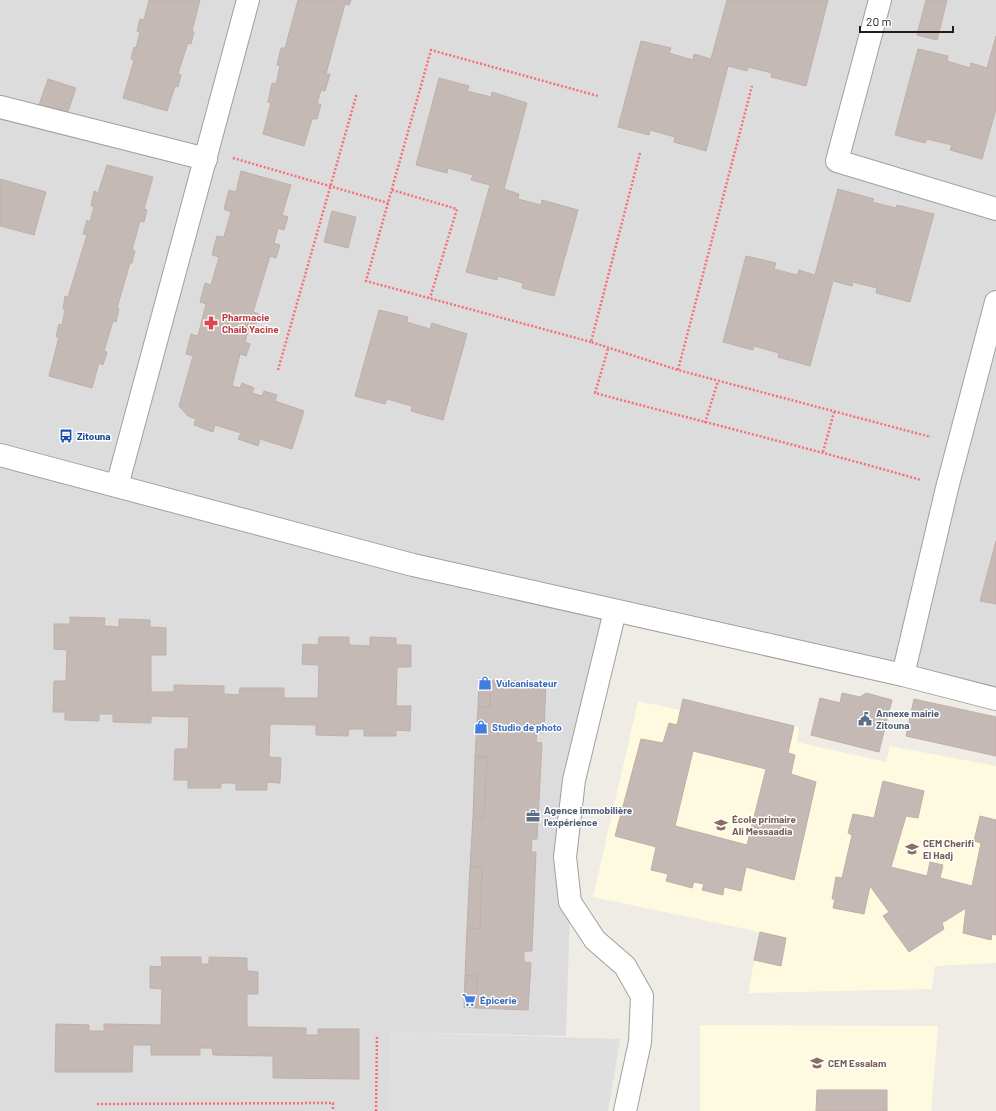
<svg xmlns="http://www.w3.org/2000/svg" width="996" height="1111" font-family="Barlow,sans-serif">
<rect width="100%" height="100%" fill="#efebe5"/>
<!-- residential -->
<path fill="#dddcdc" d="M 0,0 L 996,0 L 996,699 L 615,611 L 574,780 L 566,1036 L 391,1032 L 389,1111 L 0,1111 Z"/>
<!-- education -->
<g fill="#fefadf">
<path d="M 683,699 L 799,727 L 797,742 L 886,762 L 890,746 L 996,766 L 996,963 L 935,966 L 932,989 L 748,993 L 760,932 L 593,897 L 638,701 L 680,710 Z"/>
<path d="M 700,1025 L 938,1026 L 931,1111 L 700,1111 Z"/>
</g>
<!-- parking -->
<path fill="#dfdfdf" d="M 391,1032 L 620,1039 L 608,1111 L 389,1111 Z"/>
<!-- building -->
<g fill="#c4b9b5" stroke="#c1afa8" fill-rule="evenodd">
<path d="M 149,0 L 200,0 L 192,31 L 194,32 L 191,44 L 188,43 L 178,73 L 181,75 L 178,87 L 175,86 L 167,111 L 123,98 L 134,60 L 131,59 L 134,47 L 136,48 L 140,32 L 137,31 L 140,19 L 144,20 Z"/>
<path d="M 298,0 L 351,0 L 349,5 L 345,4 L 326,74 L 330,74 L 325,91 L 321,90 L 317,104 L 321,104 L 317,119 L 312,119 L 304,146 L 263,134 L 271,103 L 268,102 L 272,83 L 276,84 L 280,66 L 277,65 L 281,48 L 285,48 Z"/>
<path d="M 727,0 L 828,0 L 806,86 L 771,77 L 772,73 L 748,67 L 747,71 L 728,66 L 706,151 L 674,142 L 675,137 L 650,130 L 649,135 L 618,127 L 641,41 L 671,48 L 669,53 L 693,60 L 694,54 L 711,59 Z"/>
<path d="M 926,0 L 947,0 L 937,40 L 917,35 Z"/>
<path d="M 996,36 L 996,109 L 982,159 L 950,150 L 952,145 L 927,139 L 925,143 L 895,135 L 918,49 L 948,56 L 947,61 L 970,68 L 971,63 L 987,68 Z"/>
<path d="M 439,78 L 469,86 L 467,91 L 491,97 L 492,92 L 527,103 L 504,189 L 519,194 L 518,199 L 541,205 L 542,200 L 578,210 L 554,296 L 522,288 L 523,283 L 498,276 L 497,280 L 466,272 L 490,185 L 471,180 L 473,175 L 448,168 L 447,173 L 416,165 Z"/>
<path d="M 48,79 L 76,88 L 67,114 L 39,105 Z"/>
<path d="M 107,165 L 153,177 L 144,209 L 147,210 L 144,222 L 140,221 L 132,250 L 135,251 L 132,263 L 130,263 L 117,308 L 119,309 L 116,322 L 113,321 L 104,351 L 107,352 L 103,365 L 99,363 L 92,388 L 49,376 L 59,337 L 56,337 L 59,324 L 62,325 L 65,309 L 63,309 L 65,296 L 68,297 L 87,235 L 83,234 L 87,220 L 90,222 L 94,206 L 91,206 L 94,191 L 98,193 Z"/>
<path d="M 241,171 L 291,185 L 282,215 L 288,217 L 284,230 L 278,228 L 274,243 L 280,245 L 276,258 L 270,256 L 253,312 L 259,314 L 255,327 L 250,324 L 245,342 L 250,344 L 246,356 L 240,354 L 232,386 L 240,388 L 242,383 L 254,388 L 252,393 L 262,396 L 264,391 L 277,395 L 275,401 L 304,411 L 292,449 L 260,439 L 258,446 L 238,439 L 241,433 L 215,425 L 213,432 L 194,425 L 196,419 L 188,416 L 179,406 L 193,356 L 186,354 L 191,334 L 198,336 L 206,304 L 200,302 L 205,283 L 211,285 L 219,257 L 212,255 L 217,236 L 224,237 L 231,212 L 224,209 L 229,190 L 236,192 Z"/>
<path d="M 0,179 L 46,192 L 34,235 L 0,226 Z"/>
<path d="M 838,189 L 874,199 L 872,202 L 896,208 L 897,205 L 934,214 L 910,302 L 876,293 L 877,288 L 853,282 L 852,286 L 833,281 L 810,366 L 778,357 L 779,353 L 754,346 L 753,350 L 723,342 L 746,256 L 776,263 L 774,269 L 797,275 L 799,270 L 815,275 Z"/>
<path d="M 332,211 L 356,217 L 348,248 L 324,242 Z"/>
<path d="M 379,310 L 408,317 L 407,322 L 430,329 L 432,323 L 467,334 L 443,420 L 411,411 L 412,406 L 387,399 L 385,404 L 355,396 Z"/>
<path d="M 996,541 L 996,604 L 980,601 Z"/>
<path d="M 70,617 L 105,618 L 104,626 L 119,627 L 119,619 L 150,620 L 150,627 L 166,628 L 166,655 L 151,655 L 151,692 L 174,692 L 174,685 L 224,686 L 224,694 L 239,695 L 240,688 L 284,688 L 284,698 L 318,698 L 319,665 L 302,664 L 303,644 L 318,645 L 319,637 L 349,637 L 349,645 L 370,646 L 370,637 L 396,638 L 396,645 L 411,645 L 411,667 L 397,667 L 396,706 L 411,706 L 410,731 L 396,730 L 396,736 L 364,736 L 364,729 L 349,729 L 348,736 L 316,735 L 316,725 L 270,724 L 269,757 L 281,758 L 280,783 L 267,782 L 267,790 L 236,790 L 236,783 L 221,783 L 221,788 L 188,788 L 188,780 L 174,780 L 175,749 L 188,749 L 189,717 L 151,716 L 151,723 L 113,722 L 113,714 L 99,714 L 99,721 L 65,720 L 65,712 L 53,712 L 54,681 L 66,681 L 67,650 L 54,649 L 54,624 L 70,624 Z"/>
<path d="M 479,679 L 491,680 L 490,708 L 478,707 Z"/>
<path d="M 491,680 L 546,682 L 544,733 L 537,732 L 536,742 L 542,743 L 537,839 L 532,839 L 531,852 L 536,852 L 532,951 L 524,951 L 524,962 L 531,963 L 528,1010 L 476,1008 L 477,976 L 465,976 L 467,928 L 480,929 L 482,867 L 470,867 L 473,817 L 484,818 L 487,757 L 475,757 L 478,707 L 490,708 Z"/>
<path d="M 842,693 L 860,697 L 866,693 L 892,700 L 879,752 L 811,735 L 820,698 L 840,703 Z"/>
<path d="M 683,699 L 794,726 L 788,753 L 795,755 L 791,774 L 816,782 L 794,880 L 746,867 L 741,891 L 724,887 L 723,895 L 702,890 L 704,884 L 694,882 L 692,888 L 666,881 L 668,874 L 651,870 L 656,847 L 615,836 L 641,739 L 663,743 L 669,723 L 677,725 ZM 693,751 L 766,769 L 747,845 L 675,826 Z"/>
<path d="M 914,699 L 996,717 L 996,756 L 906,736 Z"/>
<path d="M 475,757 L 487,757 L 484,818 L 473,817 Z"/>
<path d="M 883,781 L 924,791 L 918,818 L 906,816 L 891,867 L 927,876 L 930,862 L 943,865 L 940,878 L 972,886 L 981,843 L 974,841 L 980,816 L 996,820 L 996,935 L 992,934 L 991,940 L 963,933 L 966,908 L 942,923 L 944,929 L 909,952 L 883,916 L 889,912 L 870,886 L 864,914 L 833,908 L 835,899 L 832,899 L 836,877 L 842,878 L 852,835 L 848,833 L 853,814 L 874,818 Z"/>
<path d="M 470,867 L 482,867 L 480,929 L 467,928 Z"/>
<path d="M 760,932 L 786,938 L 781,966 L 754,960 Z"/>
<path d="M 161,957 L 201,957 L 201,964 L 209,964 L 209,957 L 247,958 L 247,971 L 258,972 L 258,994 L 247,994 L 247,1027 L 306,1028 L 306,1035 L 318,1035 L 318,1029 L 359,1029 L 359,1079 L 273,1078 L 273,1056 L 213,1055 L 212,1048 L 200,1048 L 200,1055 L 151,1055 L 151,1045 L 133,1045 L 132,1072 L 55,1072 L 56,1024 L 89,1025 L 89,1031 L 104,1031 L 104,1024 L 161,1025 L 162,989 L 150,988 L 150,966 L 162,967 Z"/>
<path d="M 465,976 L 477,976 L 476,1008 L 464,1007 Z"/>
<path d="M 817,1090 L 887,1090 L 887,1111 L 816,1111 Z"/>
</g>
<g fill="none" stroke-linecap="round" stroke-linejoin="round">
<!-- minor casing -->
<g stroke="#a0a0a0" stroke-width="24">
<g id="minor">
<path d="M 880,0 L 837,161 L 996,209"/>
<path d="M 0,107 L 206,159"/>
<path d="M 117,486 L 248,0"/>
<path d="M 615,611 L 574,780 L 565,857 L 570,902 L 595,940 L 625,966 L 642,996 L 640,1042 L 625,1111"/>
<path d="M 903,675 L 947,488 L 996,302"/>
</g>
</g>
<!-- tertiary casing -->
<g stroke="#a0a0a0" stroke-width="24">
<path id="tertiary" d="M 0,455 L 413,565 L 903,675 L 996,699"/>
</g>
<!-- path -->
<g stroke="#f76f76" stroke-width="2.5" stroke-dasharray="2 2" stroke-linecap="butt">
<path d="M 640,153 L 591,342 L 678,370 L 931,437"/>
<path d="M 233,158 L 388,203"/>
<path d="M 392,190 L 457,209 L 430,298"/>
<path d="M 591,342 L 366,281 L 431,50 L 598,96"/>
<path d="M 608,349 L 595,393 C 703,422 813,449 921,480"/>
<path d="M 278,370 L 357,93"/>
<path d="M 678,370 L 752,86"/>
<path d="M 705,423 L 718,381"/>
<path d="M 823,452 L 834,412"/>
<path d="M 97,1104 L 333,1103 L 333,1111"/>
<path d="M 376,1111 L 377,1036"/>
</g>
<!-- minor -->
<use href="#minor" stroke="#fff" stroke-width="22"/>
<!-- tertiary -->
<use href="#tertiary" stroke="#fff" stroke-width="22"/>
</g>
<!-- icons -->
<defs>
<g id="pharmacy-bare" transform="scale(1.08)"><path d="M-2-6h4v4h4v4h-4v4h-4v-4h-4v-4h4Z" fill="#e0444e" stroke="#fff" stroke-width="2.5" paint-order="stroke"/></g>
<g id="bus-bare" transform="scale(1.08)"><path d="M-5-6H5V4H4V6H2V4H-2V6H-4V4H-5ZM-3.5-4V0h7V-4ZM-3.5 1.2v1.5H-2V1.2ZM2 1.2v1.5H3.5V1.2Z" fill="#1a4fb4" stroke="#fff" stroke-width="2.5" paint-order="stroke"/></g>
<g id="shop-bare" transform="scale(1.08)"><path d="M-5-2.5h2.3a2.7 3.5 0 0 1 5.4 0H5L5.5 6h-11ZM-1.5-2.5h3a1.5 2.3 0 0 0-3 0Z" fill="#3f7fe0" stroke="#fff" stroke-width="2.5" paint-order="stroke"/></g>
<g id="civic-bare" transform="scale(1.08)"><path d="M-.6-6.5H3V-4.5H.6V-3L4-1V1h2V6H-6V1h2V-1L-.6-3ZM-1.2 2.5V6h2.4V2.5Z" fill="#5c6f8a" stroke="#fff" stroke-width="2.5" paint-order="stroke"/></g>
<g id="office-bare" transform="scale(1.08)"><path d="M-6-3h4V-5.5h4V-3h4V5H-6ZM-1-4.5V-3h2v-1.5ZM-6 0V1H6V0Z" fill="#5c6f8a" stroke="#fff" stroke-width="2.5" paint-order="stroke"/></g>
<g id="school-bare" transform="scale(1.08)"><path d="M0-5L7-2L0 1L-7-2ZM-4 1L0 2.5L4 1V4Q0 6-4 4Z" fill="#8d6e63" stroke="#fff" stroke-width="2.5" paint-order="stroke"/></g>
<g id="supermarket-bare" transform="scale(1.08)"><path d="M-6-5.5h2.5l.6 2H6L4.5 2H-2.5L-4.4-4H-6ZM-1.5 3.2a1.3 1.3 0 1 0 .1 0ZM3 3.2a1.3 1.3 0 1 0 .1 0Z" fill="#3f7fe0" stroke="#fff" stroke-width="2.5" paint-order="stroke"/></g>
</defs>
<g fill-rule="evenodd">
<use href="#pharmacy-bare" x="211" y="323"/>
<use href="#bus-bare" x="66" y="436"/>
<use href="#shop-bare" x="485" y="683"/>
<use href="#civic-bare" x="865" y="719"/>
<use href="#shop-bare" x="481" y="727"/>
<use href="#office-bare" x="533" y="816"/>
<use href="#school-bare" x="721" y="825"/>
<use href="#school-bare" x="912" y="849"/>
<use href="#supermarket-bare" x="469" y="1000"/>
<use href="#school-bare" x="817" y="1063"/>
</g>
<g text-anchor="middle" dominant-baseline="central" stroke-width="3" stroke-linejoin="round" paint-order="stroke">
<!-- health labels -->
<g font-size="10" font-weight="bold" fill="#be3a42" stroke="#fff" text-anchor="start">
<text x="222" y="317">Pharmacie<tspan x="222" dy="12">Chaib Yacine</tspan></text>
</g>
<!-- transit labels -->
<g font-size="10" font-weight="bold" fill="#164399" stroke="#fff" text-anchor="start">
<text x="77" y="436">Zitouna</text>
</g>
<!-- shop labels -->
<g font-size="10" font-weight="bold" fill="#366cbe" stroke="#fff" text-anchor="start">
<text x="496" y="683">Vulcanisateur</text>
<text x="492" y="727">Studio de photo</text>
<text x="480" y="1000">Épicerie</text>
</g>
<!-- service labels -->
<g font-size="10" font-weight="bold" fill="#4e5e75" stroke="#fff" text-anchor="start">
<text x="876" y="713">Annexe mairie<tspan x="876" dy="12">Zitouna</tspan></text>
<text x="544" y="810">Agence immobilière<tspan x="544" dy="12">l'expérience</tspan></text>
</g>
<!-- education labels -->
<g font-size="10" font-weight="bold" fill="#785e54" stroke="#fff" text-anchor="start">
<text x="732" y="819">École primaire<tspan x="732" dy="12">Ali Messaadia</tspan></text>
<text x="923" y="843">CEM Cherifi<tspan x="923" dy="12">El Hadj</tspan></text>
<text x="828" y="1063">CEM Essalam</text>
</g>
</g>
<!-- scale -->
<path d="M860 26v6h93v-6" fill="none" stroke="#1f1f1f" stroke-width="2"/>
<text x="866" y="26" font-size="12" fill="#1f1f1f" stroke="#ffffff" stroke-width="3" paint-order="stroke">20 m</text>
</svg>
